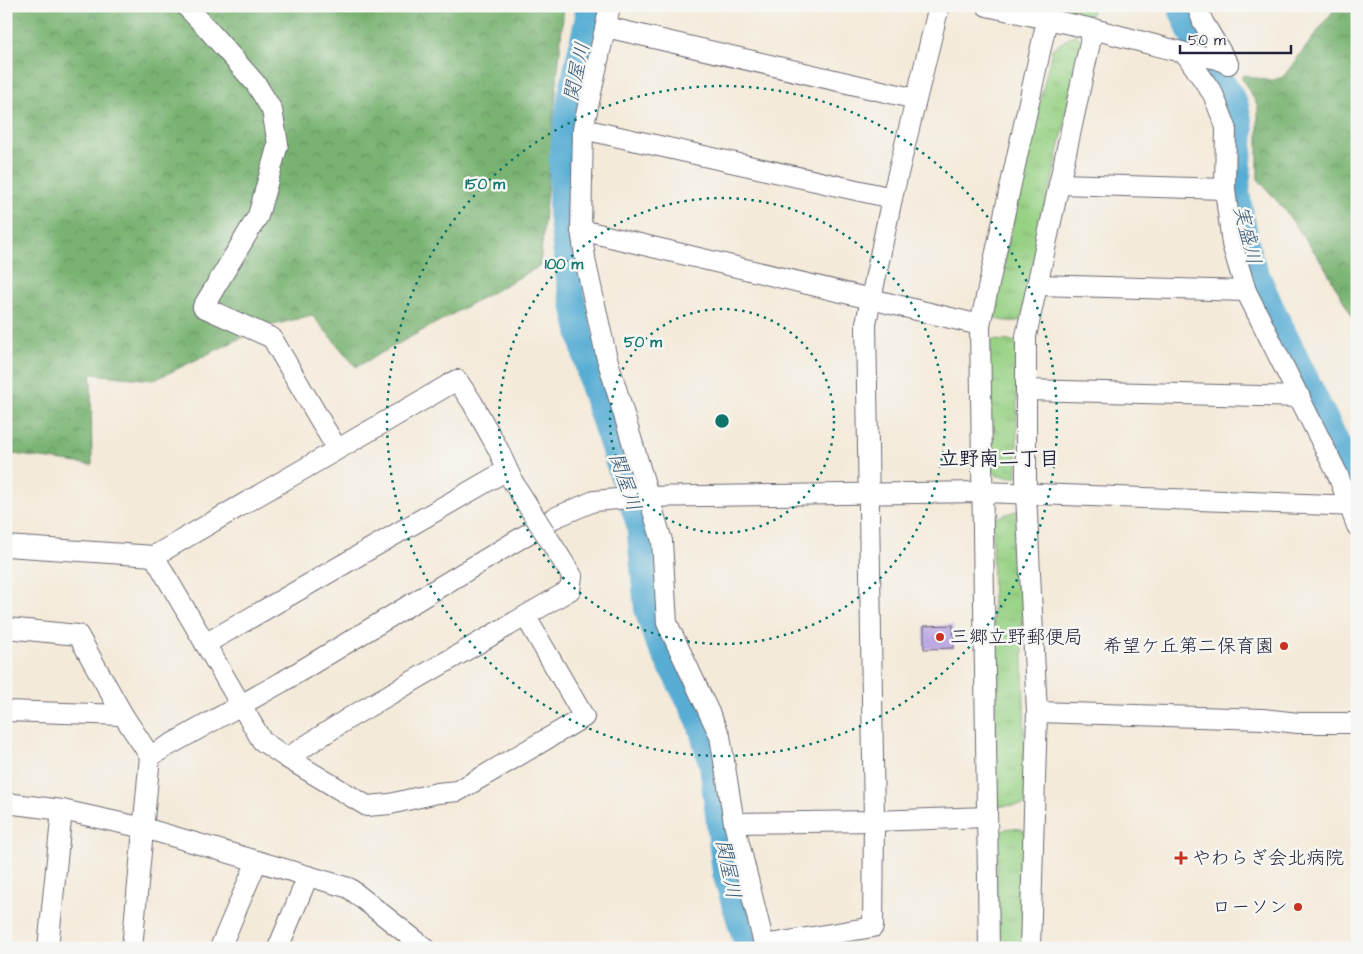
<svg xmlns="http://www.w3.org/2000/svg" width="1363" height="954" font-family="'Architects Daughter','Klee One',sans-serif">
<defs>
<pattern id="forest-crowns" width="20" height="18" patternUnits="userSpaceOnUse" patternTransform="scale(1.25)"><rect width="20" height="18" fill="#79b372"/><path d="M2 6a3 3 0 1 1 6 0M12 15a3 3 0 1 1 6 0" fill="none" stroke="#63915f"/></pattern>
<pattern id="park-tufts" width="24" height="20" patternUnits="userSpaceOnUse" patternTransform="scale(1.25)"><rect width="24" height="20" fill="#97d184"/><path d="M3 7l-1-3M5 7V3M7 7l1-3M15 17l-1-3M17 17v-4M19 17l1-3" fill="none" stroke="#82b373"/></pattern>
</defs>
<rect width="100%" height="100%" fill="#f6f6f2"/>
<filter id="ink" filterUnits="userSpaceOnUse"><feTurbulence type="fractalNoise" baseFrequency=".02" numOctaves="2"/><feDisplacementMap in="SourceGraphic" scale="10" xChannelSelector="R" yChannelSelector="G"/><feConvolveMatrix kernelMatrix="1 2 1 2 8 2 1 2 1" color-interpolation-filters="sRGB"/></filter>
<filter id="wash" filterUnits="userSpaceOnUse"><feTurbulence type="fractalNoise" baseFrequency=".0096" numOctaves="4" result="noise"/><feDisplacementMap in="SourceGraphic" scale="20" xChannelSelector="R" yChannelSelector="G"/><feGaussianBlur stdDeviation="1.12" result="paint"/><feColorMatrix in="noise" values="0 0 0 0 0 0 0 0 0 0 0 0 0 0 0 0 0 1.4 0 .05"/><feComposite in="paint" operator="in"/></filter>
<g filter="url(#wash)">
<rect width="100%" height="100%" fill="#f4ead9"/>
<!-- forest -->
<g fill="url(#forest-crowns)" stroke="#4e6a56">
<path d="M 6,6 L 564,6 L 540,266 L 356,367 L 312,315 L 262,328 L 154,380 L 91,374 L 92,465 L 6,453 Z"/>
<path d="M 1337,6 L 1357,6 L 1357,325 L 1323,264 L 1283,208 L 1258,179 L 1258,106 L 1241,77 L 1245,75 L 1270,81 L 1283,77 Z"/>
</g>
<!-- park -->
<g fill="url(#park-tufts)" stroke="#5c7a60">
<path d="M 1063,6 L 1093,6 L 1090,18 L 1085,21 L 1061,13 Z"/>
<path d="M 1075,34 L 1083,41 L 1021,320 C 1013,323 999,321 992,316 L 1052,49 Z"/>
<path d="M 991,340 L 1014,341 L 1017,344 L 1017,477 L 998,476 L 992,471 L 988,343 Z"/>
<path d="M 1016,511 L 1020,511 L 1026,803 L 1024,805 L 998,806 L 995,800 L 992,521 L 995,518 Z"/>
<path d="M 1011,828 L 1021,829 L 1025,831 L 1027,946 C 1009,945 1002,945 997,926 L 996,838 C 1000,832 1003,829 1011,828 Z"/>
</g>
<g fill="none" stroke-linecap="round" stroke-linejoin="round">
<!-- river -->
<g stroke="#58add4" stroke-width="26">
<path d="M 587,6 L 588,17 L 570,98 L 562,157 L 561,213 L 570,286 L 592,385 L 639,524 L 647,609 L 656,638 L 699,720 L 712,765 L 725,873 L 748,948"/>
<path d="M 1180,6 L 1193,38 L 1229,93 L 1236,106 L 1241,130 L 1237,194 L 1249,257 L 1272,309 L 1343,456 L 1357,488"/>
</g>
</g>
<g id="blocks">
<!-- building -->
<path fill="#bca9e2" d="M 953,625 L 954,648 L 924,649 L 924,626 Z"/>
</g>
</g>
<g filter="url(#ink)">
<use href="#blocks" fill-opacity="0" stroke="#6c6872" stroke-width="1"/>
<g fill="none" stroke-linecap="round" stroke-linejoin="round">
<!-- minor casing -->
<g stroke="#6c6872" stroke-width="22">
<g id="minor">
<path d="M 186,6 L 204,25 L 256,84 L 272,110 L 278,144 L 258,216 L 203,307 L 272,338 L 337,449"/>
<path d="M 610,6 L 583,129 L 581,230 L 586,264 L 606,355 L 662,541 L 667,623 L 720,736 L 734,823 L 765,948"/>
<path d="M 987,6 L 1093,29 L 1185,53 L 1218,59 L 1228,64"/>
<path d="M 1197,6 L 1203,22 L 1228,64"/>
<path d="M 606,27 L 916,99"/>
<path d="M 1185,53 L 1213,94 L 1226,127 L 1225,189 L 1232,244 L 1246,291 L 1338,475 L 1357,526"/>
<path d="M 583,129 L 892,198"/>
<path d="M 1059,184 L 1225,189"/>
<path d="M 581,230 L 980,325"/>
<path d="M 1037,285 L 1246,291"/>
<path d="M 1026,390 L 1300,397"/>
<path d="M 6,546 L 154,556 L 457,380 L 472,402 L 498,449 L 513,482"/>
<path d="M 154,556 L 262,741 L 287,758 L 367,806 L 390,804 L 437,793 L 458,791 L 584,717 L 526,617"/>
<path d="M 6,628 L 78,635 L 123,715 L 150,756 L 132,948"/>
<path d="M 205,644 L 507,470"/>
<path d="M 6,711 L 123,715"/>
<path d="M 1037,712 L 1263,719 L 1298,723 L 1357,723"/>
<path d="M 150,756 L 282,682 L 554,518 L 594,501 L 640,497 L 983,492 L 1357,506"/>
<path d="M 287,758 L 349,718 L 570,590 L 572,576"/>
<path d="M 6,803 L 62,810 L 144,828 L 349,888 L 425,948"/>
<path d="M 734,823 L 874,821 L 987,817"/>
<path d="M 764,945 L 873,927 L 874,821 L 866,323 L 892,198 L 939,6"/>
<path d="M 48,948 L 62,810"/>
<path d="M 220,948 L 257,861"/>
<path d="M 278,948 L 308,876"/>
<path d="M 989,948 L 980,325 L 1050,6"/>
<path d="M 1030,948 L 1037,712 L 1026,494 L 1026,336 L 1093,29"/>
</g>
</g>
<!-- minor -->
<use href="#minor" stroke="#fff" stroke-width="20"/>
<!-- minor-bridge casing -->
<g stroke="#6c6872" stroke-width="22" stroke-linecap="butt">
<path id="minor-bridge" d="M 513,482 L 572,576"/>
</g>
<!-- minor-bridge -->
<use href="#minor-bridge" stroke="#fff" stroke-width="20"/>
</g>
</g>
<!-- distance rings -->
<g fill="none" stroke="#0f766e" stroke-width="2.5" stroke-dasharray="2.5 5">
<circle cx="722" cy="421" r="112"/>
<circle cx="722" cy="421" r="223"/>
<circle cx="722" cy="421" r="335"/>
</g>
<!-- markers -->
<g fill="#c8321e" stroke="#f6f6f2" stroke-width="2">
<circle cx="940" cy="637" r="5"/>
<circle cx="1284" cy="646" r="5"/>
<path d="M1178.5 850.5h5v5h5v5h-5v5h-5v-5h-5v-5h5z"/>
<circle cx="1298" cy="907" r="5"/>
</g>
<g text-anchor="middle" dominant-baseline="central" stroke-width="5" stroke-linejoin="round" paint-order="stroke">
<!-- poi labels -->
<g font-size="19" fill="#22223b" stroke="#f6f6f2" text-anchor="start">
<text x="950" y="637">三郷立野郵便局</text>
<text x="1274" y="646" text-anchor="end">希望ケ丘第二保育園</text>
<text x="1192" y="858">やわらぎ会北病院</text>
<text x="1288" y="907" text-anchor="end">ローソン</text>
</g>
<!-- water labels -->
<g font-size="20" font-style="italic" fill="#385a78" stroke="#f6f6f2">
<text transform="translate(577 72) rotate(-78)">関屋川</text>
<text transform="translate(1247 235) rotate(76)">実盛川</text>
<text transform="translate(625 482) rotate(71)">関屋川</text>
<text transform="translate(728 869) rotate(79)">関屋川</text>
</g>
<!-- neighbourhood labels -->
<g font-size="20" font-weight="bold" fill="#22223b" stroke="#f6f6f2">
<text x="999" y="459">立野南二丁目</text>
</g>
</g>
<circle cx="722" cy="421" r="8" fill="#0f766e" stroke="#f6f6f2" stroke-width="2.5"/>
<g font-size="15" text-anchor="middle" font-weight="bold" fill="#0f766e" stroke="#f6f6f2" stroke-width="5" stroke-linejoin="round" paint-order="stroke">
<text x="485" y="189">150 m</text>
<text x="564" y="269">100 m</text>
<text x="643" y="347">50 m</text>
</g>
<!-- margin -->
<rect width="1363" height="954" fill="none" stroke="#f6f6f2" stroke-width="25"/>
<!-- scale -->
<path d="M1180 45v8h111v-8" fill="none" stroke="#22223b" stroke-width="2.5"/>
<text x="1188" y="45" font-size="15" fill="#22223b" stroke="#f6f6f2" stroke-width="4" paint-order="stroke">50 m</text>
</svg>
